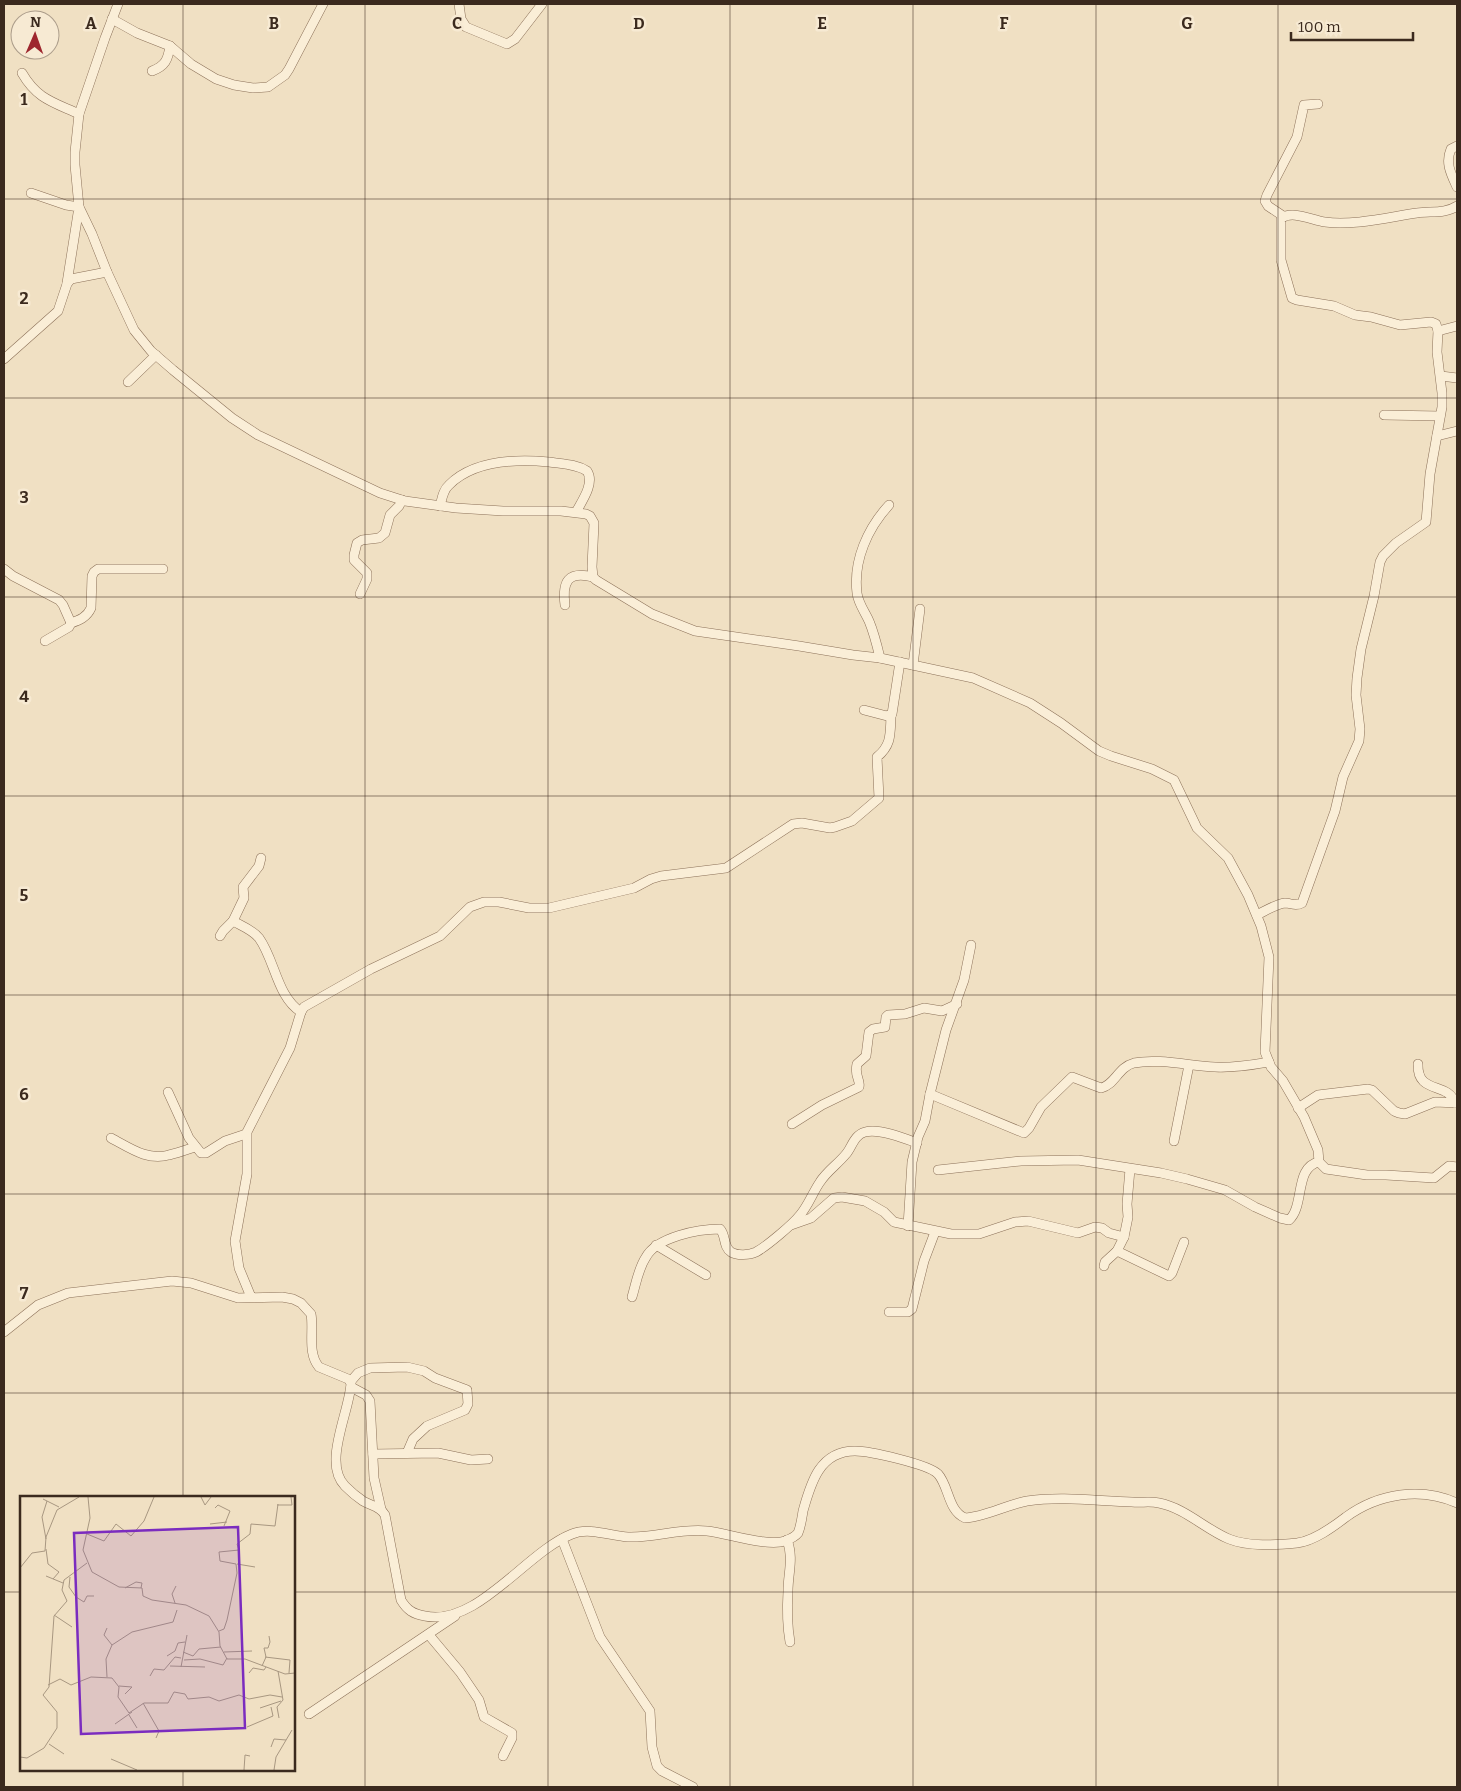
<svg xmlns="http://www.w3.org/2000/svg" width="1461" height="1791" font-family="Bitter,serif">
<rect width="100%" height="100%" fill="#f0e0c3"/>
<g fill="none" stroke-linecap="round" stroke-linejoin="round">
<!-- minor casing -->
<g stroke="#8c7159" stroke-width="10">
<g id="minor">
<path d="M 118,4 L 105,38 L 79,114 L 75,152 L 75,165 L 79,207 L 92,234 L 107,272 L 134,330 L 151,351 L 173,370 L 232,418 L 258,435 L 380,493 L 405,501 L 456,508 L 503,511 L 561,511 L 586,514 L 590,516 L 594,523 L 592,567 L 593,577 L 596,580 L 652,614 L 695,631 L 799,646 L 853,655 L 880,658 L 973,678 L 1030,703 L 1061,723 L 1099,751 L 1111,756 L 1152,769 L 1174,780 L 1197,828 L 1228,858 L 1248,895 L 1261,926 L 1269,957 L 1265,1052 L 1271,1067 L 1283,1081 L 1304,1117 L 1318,1150 L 1319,1162 L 1326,1169 L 1367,1175 L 1386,1175 L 1434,1178 L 1449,1166 L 1457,1167"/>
<path d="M 459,4 L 461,19 L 466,27 L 507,44 L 515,39 L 542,4"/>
<path d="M 112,19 L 137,33 L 170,46 L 191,64 L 216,79 L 234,85 L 253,88 L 268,87 L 285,75 L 289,69 L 323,4"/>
<path d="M 152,71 C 165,66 168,60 170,46"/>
<path d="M 22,73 C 37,99 53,102 79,114"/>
<path d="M 1457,146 L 1451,149 C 1445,163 1451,174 1457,187"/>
<path d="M 31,193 L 66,205 L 79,207 L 67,283"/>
<path d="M 1283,216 L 1268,206 L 1265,201 L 1267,195 L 1297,137 L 1304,105 L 1318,104"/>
<path d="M 1438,331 L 1457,326"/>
<path d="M 4,359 L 58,311 L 67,284 L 71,279 L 107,272"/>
<path d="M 1441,376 L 1457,378"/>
<path d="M 128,382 L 156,355"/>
<path d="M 1384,415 L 1440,416"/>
<path d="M 1437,436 L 1457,431"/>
<path d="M 440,506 C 442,499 443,490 449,485 C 474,460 517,459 549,462 C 562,464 576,464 587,471 C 595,483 582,501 576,512"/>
<path d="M 4,569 L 13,576 L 59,600 L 63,605 L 71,623 C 80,620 87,617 91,608 L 92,576 L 94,572 L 98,569 L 163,569"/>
<path d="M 360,594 L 367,579 L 367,573 L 354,560 L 354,555 L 357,543 L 362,540 L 379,538 L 385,533 L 390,515 L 399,506 L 402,500"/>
<path d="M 565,605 C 562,581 568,571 593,577"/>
<path d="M 45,641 L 69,627 L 71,623"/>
<path d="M 880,658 C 877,645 874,633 869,621 C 865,612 858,603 857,593 C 853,560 868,528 889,505"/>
<path d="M 913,665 L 920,609"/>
<path d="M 864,710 L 887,716 L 892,714 L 900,662"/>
<path d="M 261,858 L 259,866 L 243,887 L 244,898 L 233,921 C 242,926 253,930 259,938 C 275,960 277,997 301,1012"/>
<path d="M 1257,915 C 1265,911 1276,904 1285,903 C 1292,903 1295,907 1302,903 L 1335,811 L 1343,777 L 1359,741 L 1360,729 L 1356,695 L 1357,678 L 1361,649 L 1374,596 L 1380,562 L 1383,556 L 1396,543 L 1426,522 L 1430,474 L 1442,407 L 1442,393 L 1437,352 L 1438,331 L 1436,324 L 1431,322 L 1400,325 L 1371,317 L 1355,315 L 1334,306 L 1297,300 L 1292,298 L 1281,260 L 1281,219 C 1291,209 1314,221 1325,222 C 1353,226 1389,217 1417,213 C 1431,211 1445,214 1457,206"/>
<path d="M 220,936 L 223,931 L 233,921"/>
<path d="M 1418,1064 C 1417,1095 1448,1081 1455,1103"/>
<path d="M 168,1092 L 189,1138 L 201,1153 L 206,1153 L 225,1141 L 246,1134"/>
<path d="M 930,1094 L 1024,1133 L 1029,1128 L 1041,1107 L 1072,1077 L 1101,1088 C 1115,1085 1118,1067 1134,1063 C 1157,1058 1191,1066 1215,1067 C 1234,1068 1251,1065 1269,1062"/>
<path d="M 1298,1108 L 1318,1095 L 1368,1089 L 1372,1090 L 1394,1111 L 1399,1113 L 1405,1114 L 1435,1102 L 1457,1103"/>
<path d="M 792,1124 L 822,1105 L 859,1087 C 861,1080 854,1077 857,1064 L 866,1056 L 869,1032 L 873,1029 L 885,1027 L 886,1017 L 888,1015 L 905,1014 L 924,1008 L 942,1011 L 957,1004"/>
<path d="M 111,1138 C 130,1148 147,1161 169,1155 C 178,1153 186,1150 195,1147"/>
<path d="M 1174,1141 L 1189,1065"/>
<path d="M 938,1170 L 1021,1161 L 1078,1160 L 1161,1173 L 1187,1179 L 1225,1190 L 1255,1207 L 1280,1218 L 1289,1220 C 1305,1206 1294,1167 1319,1162"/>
<path d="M 791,1225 L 811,1218 L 834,1198 L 842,1197 L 865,1201 L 884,1212 L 894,1222 L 951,1234 L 979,1234 L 1015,1222 L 1028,1221 L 1078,1233 L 1095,1227 L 1102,1228 L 1109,1233 L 1124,1237"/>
<path d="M 908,1226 L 912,1162 L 918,1137 L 925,1121 L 930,1094 L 946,1030 L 964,980 L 971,945"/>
<path d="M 656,1245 L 706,1275"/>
<path d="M 1117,1251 L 1169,1276 L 1172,1273 L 1184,1242"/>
<path d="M 1104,1266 L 1105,1262 L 1117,1251 L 1124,1237 L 1128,1217 L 1127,1204 L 1130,1169"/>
<path d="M 251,1297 L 239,1268 L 235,1241 L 247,1174 L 247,1132 L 290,1048 L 301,1012 L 304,1007 L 371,969 L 440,936 L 470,907 L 484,902 L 499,902 L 529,908 L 549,908 L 634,888 L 651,879 L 661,876 L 726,868 L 793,824 L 802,823 L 830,828 L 835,827 L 852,821 L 879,798 L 877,757 C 892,745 890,733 891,716"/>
<path d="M 632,1297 C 636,1284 638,1269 646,1257 C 657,1237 698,1229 720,1229 C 726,1235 723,1247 731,1252 C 737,1256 750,1255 756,1252 C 767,1246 793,1224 800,1215 C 808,1206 813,1192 820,1182 C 827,1171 838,1164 846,1154 C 852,1147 854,1135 865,1132 C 879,1128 904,1138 917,1143"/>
<path d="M 889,1312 L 908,1312 L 912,1309 L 924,1261 L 935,1232"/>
<path d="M 4,1332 L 38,1305 L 68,1293 L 172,1281 L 191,1283 L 238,1298 L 282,1297 L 293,1299 L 301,1303 L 311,1314 C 314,1330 307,1353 319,1367 L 348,1379 L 351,1383 C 350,1411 322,1463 345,1486 C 350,1491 357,1497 363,1501 C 371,1506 380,1506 385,1515 L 401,1600 C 407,1610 413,1614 425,1616 C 477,1627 526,1552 572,1534 C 589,1527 611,1536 628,1537 C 654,1538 681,1528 707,1531 C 727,1533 767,1547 785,1541 C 790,1539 795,1537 798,1533 C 801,1526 802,1517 803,1511 C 811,1482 820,1451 855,1451 C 869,1451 928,1464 938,1474 C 949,1486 948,1511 965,1518 C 984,1517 1006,1505 1027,1501 C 1062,1496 1097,1501 1132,1502 C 1141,1503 1150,1501 1159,1503 C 1185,1508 1205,1529 1229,1539 C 1249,1547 1276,1545 1297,1543 C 1314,1541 1333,1527 1346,1517 C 1379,1493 1421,1487 1457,1503"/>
<path d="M 351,1381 L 358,1373 L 370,1368 L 407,1367 L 424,1371 L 435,1378 L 467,1390 L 468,1404 L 465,1410 L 427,1426 L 413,1439 L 407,1453"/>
<path d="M 351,1387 L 366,1395 L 370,1401 L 374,1478 L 381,1509"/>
<path d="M 373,1454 L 438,1453 L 471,1460 L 488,1459"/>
<path d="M 562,1539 L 600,1637 L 650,1711 L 652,1747 L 657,1766 L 662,1771 L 693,1787"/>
<path d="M 787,1540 C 794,1558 788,1573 788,1591 C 787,1608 787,1625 790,1642"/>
<path d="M 429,1635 L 460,1672 L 479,1700 L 484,1717 L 512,1733 L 512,1738 L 503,1756"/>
<path d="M 309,1714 L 455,1616"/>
</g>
</g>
<!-- minor -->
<use href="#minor" stroke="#faeed7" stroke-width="9"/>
</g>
<!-- grid -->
<path fill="none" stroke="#3b2a1e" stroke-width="1" stroke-opacity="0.55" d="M 183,4 L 183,1497M 365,4 L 365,1787M 548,4 L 548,1787M 730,4 L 730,1787M 913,4 L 913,1787M 1096,4 L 1096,1787M 1278,4 L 1278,1787M 4,199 L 1457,199M 4,398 L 1457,398M 4,597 L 1457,597M 4,796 L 1457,796M 4,995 L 1457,995M 4,1194 L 1457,1194M 4,1393 L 1457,1393M 4,1592 L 21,1592M 294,1592 L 1457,1592M 183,1770 L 183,1787"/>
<!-- overview -->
<g transform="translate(20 1496)">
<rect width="275" height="275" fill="#f0e0c3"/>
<path fill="none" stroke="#a89781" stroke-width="1" d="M 68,1 L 70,22 L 63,54 L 72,76 L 99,91 L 122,92 L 123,100 L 132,104 L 166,109 L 189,120 L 199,136 L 200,150 L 207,163 L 225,163 L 265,178 L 275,177M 181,1 L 185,9 L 191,1M 23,3 L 39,11M 257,9 L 272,9 L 271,1M 195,12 L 198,9 L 210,15 L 204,30M 190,28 L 207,26M 67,38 L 84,45 L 96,28 L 111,40 L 124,25 L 134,1M 26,43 L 22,21 L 27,5M 26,53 L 28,68 L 39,76 L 33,83M 217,68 L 235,71M 0,72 L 12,57 L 25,55 L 26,41 L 37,14 L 59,1M 26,80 L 43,87M 50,81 L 49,91 L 56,101 L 64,106 L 67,100 L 74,100M 105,92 L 116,86 L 122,87 L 121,92M 155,107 L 152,98 L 156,90M 34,119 L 52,131M 87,132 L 84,139 L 92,149M 199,135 L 204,133 L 207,124 L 217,77 L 216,68 L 200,65 L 199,56 L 219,54 L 217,48 L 230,38 L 231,28 L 255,30 L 258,8M 163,156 L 173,160 L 179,153 L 201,151M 204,156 L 232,155M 147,160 L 155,155 L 158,147 L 165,146M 245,161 L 270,164 L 269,177M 164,164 L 180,163 L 203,169 L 207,162M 150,170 L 185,171M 242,170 L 246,161 L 244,152 L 248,152 L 250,146 L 249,140M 161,171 L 167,139M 258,175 L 263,204 L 257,211 L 259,222M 229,177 L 233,172 L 244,174 L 246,171M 130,180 L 134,173 L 144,174 L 155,161 L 161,162M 87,181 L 86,163 L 92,149 L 112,136 L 153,126 L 157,114M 28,189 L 40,183 L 51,189 L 71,181 L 92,182 L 99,191 L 98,201 L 109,217 L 124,207 L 148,207 L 154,196 L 165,198 L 168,203 L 189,201 L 199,205 L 219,199 L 229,203 L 250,199 L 262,201M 99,190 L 112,191 L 105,198M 123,207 L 139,235 L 136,242M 240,212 L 261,205M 109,219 L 117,232M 95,228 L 112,216M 227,231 L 253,220 L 251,211M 29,248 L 44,258M 251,251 L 254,243 L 266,244M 0,261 L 7,262 L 24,252 L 37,232 L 37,216 L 23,199 L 29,191 L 34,120 L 47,105 L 42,94 L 44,84 L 67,67M 91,263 L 117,274M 224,274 L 225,259 L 230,260M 254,274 L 256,261 L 272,234"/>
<path fill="#7b2cbf" fill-opacity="0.15" stroke="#7b2cbf" stroke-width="2.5" d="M 218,31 L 225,232 L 61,238 L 54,37 Z"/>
<rect width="275" height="275" fill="none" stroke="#3b2a1e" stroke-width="2.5"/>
</g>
<g font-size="16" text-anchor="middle" font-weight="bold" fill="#3b2a1e" stroke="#f7ead3" stroke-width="5" stroke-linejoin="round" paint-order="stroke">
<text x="91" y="29">A</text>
<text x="274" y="29">B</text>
<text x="457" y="29">C</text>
<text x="639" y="29">D</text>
<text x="822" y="29">E</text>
<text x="1004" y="29">F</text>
<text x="1187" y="29">G</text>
<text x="24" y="105">1</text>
<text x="24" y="304">2</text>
<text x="24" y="503">3</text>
<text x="24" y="702">4</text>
<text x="24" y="901">5</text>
<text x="24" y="1100">6</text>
<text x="24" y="1299">7</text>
</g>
<!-- border -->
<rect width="1461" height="1791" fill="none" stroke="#3b2a1e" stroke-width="10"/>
<!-- north arrow -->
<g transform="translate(35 35) rotate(2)"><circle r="24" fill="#f7ead3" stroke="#ac9d8b"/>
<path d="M0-4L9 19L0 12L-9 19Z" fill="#9e262e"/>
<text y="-8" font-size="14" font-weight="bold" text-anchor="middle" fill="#3b2a1e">N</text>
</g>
<!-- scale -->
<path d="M1291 32v8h122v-8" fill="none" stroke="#3b2a1e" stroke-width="2.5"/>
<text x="1298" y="32" font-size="15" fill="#3b2a1e" stroke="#f7ead3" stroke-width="4" paint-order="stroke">100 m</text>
</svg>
